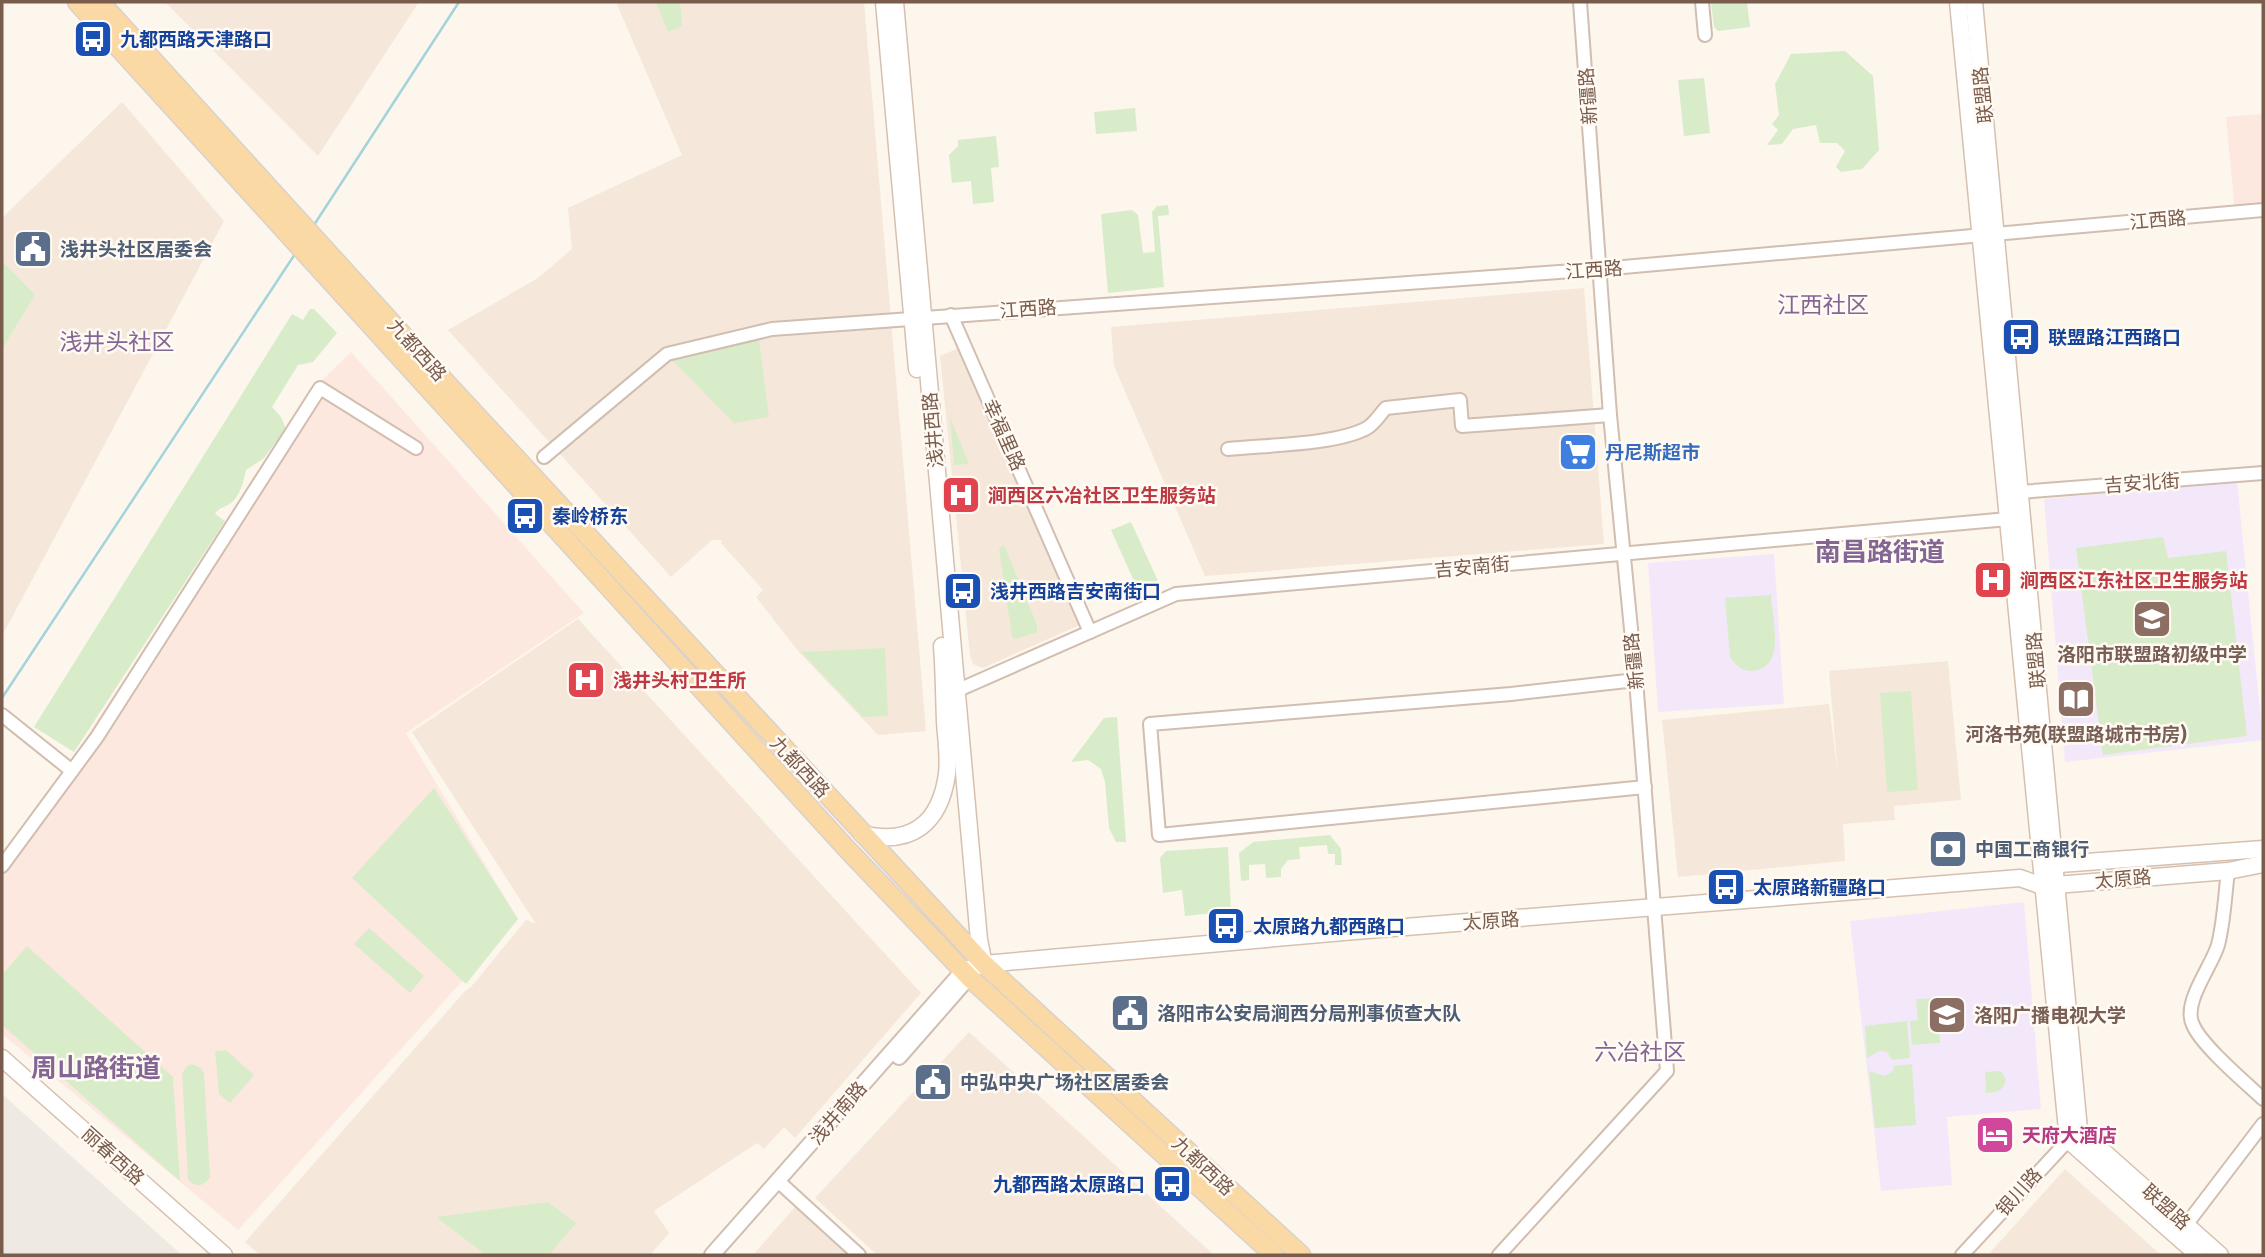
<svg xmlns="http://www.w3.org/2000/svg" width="2265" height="1257" font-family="'Fira Sans','Noto Sans SC',sans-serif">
<rect width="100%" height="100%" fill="#fdf6ec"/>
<!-- residential -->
<g fill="#f5e8da">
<path d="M 165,2 L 419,2 L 318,156 Z"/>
<path d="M 616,2 L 864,2 L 926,731 L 878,735 L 798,651 L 756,597 L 763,590 L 721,543 L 722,540 L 712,540 L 671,577 L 448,330 L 538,278 L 572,249 L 568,208 L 682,155 Z"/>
<path d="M 122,102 L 224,221 L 2,636 L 2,218 Z"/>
<path d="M 1584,288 L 1604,544 L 1205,576 L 1114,366 L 1111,327 Z"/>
<path d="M 961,347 L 1082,624 L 983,668 L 973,664 L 970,656 L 940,356 Z"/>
<path d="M 578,619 L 921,993 L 795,1138 L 784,1127 L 764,1149 L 757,1143 L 654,1211 L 669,1233 L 650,1255 L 260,1255 L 245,1242 L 466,990 L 471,987 L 526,920 L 536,924 L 412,732 Z"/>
<path d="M 1948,661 L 1961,800 L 1894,806 L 1895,820 L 1843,824 L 1845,861 L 1678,877 L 1662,720 L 1829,704 L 1838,775 L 1829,671 Z"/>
<path d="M 969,1032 L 1214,1255 L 877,1255 L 815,1198 Z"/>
<path d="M 2065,1169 L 2161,1255 L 1988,1255 Z"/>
<path d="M 796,1206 L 851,1255 L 753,1255 Z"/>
</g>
<!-- commercial -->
<g fill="#fde8e0">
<path d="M 2263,114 L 2263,210 L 2235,213 L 2226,117 Z"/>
<path d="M 351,352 L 584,613 L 406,733 L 518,919 L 238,1230 L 2,1034 L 2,867 L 313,389 Z"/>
</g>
<!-- industrial -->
<path fill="#efe9e4" d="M 2,1094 L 138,1216 L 182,1255 L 2,1255 Z"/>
<!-- education -->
<g fill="#f3e8fa">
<path d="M 2237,481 L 2263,740 L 2065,762 L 2044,499 Z"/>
<path d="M 1774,554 L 1784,704 L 1658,712 L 1648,563 Z"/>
<path d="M 2024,902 L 2041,1109 L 1947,1117 L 1952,1185 L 1881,1191 L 1850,921 Z"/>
</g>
<!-- green -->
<g fill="#d8ecc9">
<path d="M 656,2 L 680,2 L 682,26 L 668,32 Z"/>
<path d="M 1711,2 L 1747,2 L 1750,27 L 1718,31 L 1714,27 Z"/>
<path d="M 1845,51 L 1873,76 L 1879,150 L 1862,169 L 1841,172 L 1836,167 L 1845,151 L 1837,143 L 1820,143 L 1816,125 L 1793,129 L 1782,144 L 1767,145 L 1778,130 L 1772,124 L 1779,115 L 1775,84 L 1791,54 Z"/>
<path d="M 1704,78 L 1710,133 L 1684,136 L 1678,80 Z"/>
<path d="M 1135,108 L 1137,131 L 1096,134 L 1094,112 Z"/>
<path d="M 996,136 L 999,167 L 991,168 L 994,202 L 973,204 L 971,181 L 952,183 L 949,155 L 958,146 L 958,140 Z"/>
<path d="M 1168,205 L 1169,215 L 1158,216 L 1164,287 L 1108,293 L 1101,214 L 1132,210 L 1138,215 L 1143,253 L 1155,252 L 1152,212 L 1157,206 Z"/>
<path d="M 2,261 L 35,295 L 2,349 Z"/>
<path d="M 310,309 L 314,309 L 337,333 L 313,362 L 298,365 L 272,407 L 281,417 L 286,429 L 263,459 L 246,470 C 243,483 240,498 228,505 C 222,508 219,508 215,514 L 225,521 L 74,752 L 34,727 L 292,314 L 303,320 Z"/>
<path d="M 759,339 L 769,417 L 734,423 L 670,358 Z"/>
<path d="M 950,417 L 969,464 L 954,465 Z"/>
<path d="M 1131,522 L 1158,581 L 1138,590 L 1111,530 Z"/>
<path d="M 2163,537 L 2168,558 L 2226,551 L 2247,736 L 2103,755 L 2076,548 Z"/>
<path d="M 1004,545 L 1037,625 L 1037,632 L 1016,639 L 1012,637 L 999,548 Z"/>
<path d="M 1771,595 C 1772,618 1787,669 1752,671 C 1742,671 1735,665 1730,657 L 1725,598 Z"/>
<path d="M 885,648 L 888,716 L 863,717 L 801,652 Z"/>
<path d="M 1911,691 L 1918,790 L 1887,792 L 1880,693 Z"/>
<path d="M 1117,717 L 1126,842 L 1116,842 L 1109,828 L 1105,782 L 1101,769 L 1088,760 L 1071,762 L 1104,718 Z"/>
<path d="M 434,788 L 518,919 L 466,984 L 352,878 Z"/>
<path d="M 1330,835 L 1341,849 L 1342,865 L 1335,865 L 1335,854 L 1328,854 L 1327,845 L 1299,847 L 1300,859 L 1288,860 L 1281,869 L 1281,877 L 1266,878 L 1265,864 L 1249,865 L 1249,880 L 1241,881 L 1239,853 L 1253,842 Z"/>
<path d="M 1228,847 L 1231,911 L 1185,916 L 1182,890 L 1163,893 L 1160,858 L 1166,851 Z"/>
<path d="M 369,928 L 424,976 L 410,993 L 354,944 Z"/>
<path d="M 27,946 L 173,1077 L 180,1181 L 2,1025 L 2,975 Z"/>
<path d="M 1936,998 L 1940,1043 L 1912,1045 L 1910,1021 L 1918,1020 L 1916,999 Z"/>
<path d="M 1907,1021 L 1910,1058 L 1892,1060 L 1887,1052 L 1879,1051 L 1867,1058 L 1865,1026 Z"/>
<path d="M 226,1050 L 254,1075 L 230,1103 L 219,1094 L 215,1051 Z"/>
<path d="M 192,1064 L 201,1068 L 204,1073 L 210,1177 C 204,1187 194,1188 188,1179 L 182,1074 L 187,1066 Z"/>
<path d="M 1912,1064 L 1916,1125 L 1875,1128 L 1869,1071 L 1885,1076 L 1893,1071 L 1894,1066 Z"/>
<path d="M 1998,1071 L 2002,1072 L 2006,1080 C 2003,1092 1996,1092 1986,1093 L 1985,1072 Z"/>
<path d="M 548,1202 L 576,1223 L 549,1255 L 486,1255 L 436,1217 Z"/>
</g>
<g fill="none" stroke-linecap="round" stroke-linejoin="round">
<!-- stream -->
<g stroke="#a5d3da" stroke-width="2.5">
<path d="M 314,225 L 459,2"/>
<path d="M 2,698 L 295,254"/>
</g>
<!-- minor casing -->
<g stroke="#d1beb0" stroke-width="16">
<g id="minor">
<path d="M 1702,2 L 1705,35"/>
<path d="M 951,315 L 1090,632"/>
<path d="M 1228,449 C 1265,445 1336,445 1367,428 C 1375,423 1380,414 1386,408 L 1460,400 L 1462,426 L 1610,415"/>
<path d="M 544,457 L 667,354 L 772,329 L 1601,269 L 2263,210"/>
<path d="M 2020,492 L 2263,473"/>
<path d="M 1636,680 L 1511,694 L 1150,724 L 1159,835 L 1645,787"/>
<path d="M 956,691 L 1176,594 L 2008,519"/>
<path d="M 2,715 L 72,771"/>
<path d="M 2,866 L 97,737 L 320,388 L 416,448"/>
<path d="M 2228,871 C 2225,895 2224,922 2218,945 C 2211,968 2182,1003 2193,1025 C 2202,1046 2245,1082 2263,1099"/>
<path d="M 778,1181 L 859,1255"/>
<path d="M 2186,1225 L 2263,1124"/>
<path d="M 1499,1255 L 1667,1071 L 1636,680 L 1610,415 L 1580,2"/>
<path d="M 1962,1255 L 2073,1135"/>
</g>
</g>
<!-- tertiary casing -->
<g stroke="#d1beb0" stroke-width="18">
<g id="tertiary">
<path d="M 899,1057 L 969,977"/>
<path d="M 712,1255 L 963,971"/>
</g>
</g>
<!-- secondary casing -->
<g stroke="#d6c0b0" stroke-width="19">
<g id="secondary">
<path d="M 884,2 L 917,369"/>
<path d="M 895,2 L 979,940 L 984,964"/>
<path d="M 1958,2 L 2068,1140 L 2198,1255"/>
<path d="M 1974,2 L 2079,1130 L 2220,1255"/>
<path d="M 862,834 C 911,846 940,824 947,774 C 949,757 946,738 945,721 C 944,696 944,671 942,646"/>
<path d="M 2046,865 L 2263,849"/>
<path d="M 963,971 L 984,964 L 1355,931 L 2020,878 L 2042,886 L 2056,885 L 2228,871 L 2263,864"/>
<path d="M 2,1058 L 224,1255"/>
</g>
</g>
<!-- primary casing -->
<g stroke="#dad1cd" stroke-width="21">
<g id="primary">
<path d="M 77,2 L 846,848 L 969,977 L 1274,1255"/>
<path d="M 100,2 L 440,376 L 984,964 L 1301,1255"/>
</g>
</g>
<!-- minor -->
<use href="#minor" stroke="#fff" stroke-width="12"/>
<!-- tertiary -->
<use href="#tertiary" stroke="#fff" stroke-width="14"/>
<!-- secondary -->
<use href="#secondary" stroke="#fff" stroke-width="16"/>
<!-- primary -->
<use href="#primary" stroke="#fbd9a5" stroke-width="18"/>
</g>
<!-- icons -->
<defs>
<g id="bus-square" transform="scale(2.0125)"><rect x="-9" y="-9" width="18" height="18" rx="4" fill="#1a4fb4" stroke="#fffaf3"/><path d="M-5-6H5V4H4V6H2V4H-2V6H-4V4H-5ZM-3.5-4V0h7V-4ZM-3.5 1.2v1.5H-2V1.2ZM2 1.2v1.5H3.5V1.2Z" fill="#fff"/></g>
<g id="civic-square" transform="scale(2.0125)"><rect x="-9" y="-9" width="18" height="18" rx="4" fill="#5c6f8a" stroke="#fffaf3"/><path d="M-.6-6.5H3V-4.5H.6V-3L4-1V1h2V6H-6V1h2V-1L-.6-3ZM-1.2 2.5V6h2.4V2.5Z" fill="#fff"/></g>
<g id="supermarket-square" transform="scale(2.0125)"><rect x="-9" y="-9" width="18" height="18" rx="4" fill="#3f7fe0" stroke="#fffaf3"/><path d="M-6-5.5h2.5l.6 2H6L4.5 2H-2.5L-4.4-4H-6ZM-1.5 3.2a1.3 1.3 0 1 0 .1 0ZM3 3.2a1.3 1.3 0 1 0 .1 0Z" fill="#fff"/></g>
<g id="hospital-square" transform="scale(2.0125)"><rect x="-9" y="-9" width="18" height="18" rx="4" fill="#e0444e" stroke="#fffaf3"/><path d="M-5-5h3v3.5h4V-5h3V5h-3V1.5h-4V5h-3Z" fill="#fff"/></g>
<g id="school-square" transform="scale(2.0125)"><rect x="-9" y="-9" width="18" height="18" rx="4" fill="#8d6e63" stroke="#fffaf3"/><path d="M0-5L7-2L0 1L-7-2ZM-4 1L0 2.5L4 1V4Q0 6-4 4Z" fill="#fff"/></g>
<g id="library-square" transform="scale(2.0125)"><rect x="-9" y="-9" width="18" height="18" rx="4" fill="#8d6e63" stroke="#fffaf3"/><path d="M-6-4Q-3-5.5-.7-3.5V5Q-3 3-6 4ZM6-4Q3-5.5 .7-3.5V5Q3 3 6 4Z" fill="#fff"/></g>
<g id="bank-square" transform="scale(2.0125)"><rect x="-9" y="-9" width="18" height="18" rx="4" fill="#5c6f8a" stroke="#fffaf3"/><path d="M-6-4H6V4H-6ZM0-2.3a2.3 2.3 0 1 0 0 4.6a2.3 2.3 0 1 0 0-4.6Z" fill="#fff"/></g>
<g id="hotel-square" transform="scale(2.0125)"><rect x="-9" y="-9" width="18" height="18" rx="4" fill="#d1479c" stroke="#fffaf3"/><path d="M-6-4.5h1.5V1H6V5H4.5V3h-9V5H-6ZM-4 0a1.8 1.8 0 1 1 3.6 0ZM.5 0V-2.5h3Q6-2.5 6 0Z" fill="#fff"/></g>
</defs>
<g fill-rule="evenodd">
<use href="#bus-square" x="93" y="39"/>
<use href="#civic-square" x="33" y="249"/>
<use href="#bus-square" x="2021" y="337"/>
<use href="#supermarket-square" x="1578" y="452"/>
<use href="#hospital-square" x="961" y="495"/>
<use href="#bus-square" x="525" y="516"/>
<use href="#hospital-square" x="1993" y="580"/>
<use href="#bus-square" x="963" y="591"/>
<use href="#school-square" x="2152" y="619"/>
<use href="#hospital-square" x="586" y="680"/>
<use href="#library-square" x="2076" y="699"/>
<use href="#bank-square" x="1948" y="849"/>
<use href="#bus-square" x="1726" y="887"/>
<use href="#bus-square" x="1226" y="926"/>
<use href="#civic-square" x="1130" y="1013"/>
<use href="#school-square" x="1947" y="1015"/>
<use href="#civic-square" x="933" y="1082"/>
<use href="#hotel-square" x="1995" y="1135"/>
<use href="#bus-square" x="1172" y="1184"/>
</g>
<g text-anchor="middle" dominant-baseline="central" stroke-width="5" stroke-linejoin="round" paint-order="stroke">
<!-- transit labels -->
<g font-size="19" font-weight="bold" fill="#164399" stroke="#fffaf3" text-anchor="start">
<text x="120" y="39">九都西路天津路口</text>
<text x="2048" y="337">联盟路江西路口</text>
<text x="552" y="516">秦岭桥东</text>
<text x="990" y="591">浅井西路吉安南街口</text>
<text x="1753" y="887">太原路新疆路口</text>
<text x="1253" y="926">太原路九都西路口</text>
<text x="1145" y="1184" text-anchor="end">九都西路太原路口</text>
</g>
<!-- street labels -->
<g font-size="19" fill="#7a5c4d" stroke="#fffaf3">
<text transform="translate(1983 95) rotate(-96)">联盟路</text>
<text transform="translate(1588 96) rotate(-94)">新疆路</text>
<text transform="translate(2158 220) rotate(-5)">江西路</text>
<text transform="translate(1594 270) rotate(-4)">江西路</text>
<text transform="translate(1028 309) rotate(-4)">江西路</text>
<text transform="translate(417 350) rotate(48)">九都西路</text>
<text transform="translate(933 430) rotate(-95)">浅井西路</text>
<text transform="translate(1004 435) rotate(66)">幸福里路</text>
<text transform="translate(2142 483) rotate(-4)">吉安北街</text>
<text transform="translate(1472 567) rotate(-5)">吉安南街</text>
<text transform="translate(2036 660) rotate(-95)">联盟路</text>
<text transform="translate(1634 661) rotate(-96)">新疆路</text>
<text transform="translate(800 767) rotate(47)">九都西路</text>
<text transform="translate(2123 879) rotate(-5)">太原路</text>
<text transform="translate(1491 921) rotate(-4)">太原路</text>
<text transform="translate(838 1113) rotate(-49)">浅井南路</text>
<text transform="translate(113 1156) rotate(42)">丽春西路</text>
<text transform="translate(1203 1166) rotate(43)">九都西路</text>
<text transform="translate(2019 1192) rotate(-48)">银川路</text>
<text transform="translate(2166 1207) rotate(42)">联盟路</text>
</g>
<!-- service labels -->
<g font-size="19" font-weight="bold" fill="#4e5e75" stroke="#fffaf3" text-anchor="start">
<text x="60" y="249">浅井头社区居委会</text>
<text x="1975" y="849">中国工商银行</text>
<text x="1157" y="1013">洛阳市公安局涧西分局刑事侦查大队</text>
<text x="960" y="1082">中弘中央广场社区居委会</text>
</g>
<!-- shop labels -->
<g font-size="19" font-weight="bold" fill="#366cbe" stroke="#fffaf3" text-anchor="start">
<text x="1605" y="452">丹尼斯超市</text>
</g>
<!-- health labels -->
<g font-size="19" font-weight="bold" fill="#be3a42" stroke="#fffaf3" text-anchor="start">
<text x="988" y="495">涧西区六冶社区卫生服务站</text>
<text x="2020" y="580">涧西区江东社区卫生服务站</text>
<text x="613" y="680">浅井头村卫生所</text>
</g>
<!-- education labels -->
<g font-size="19" font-weight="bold" fill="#785e54" stroke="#fffaf3">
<text x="2152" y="654">洛阳市联盟路初级中学</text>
<text x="2076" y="734">河洛书苑(联盟路城市书房)</text>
<text x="1974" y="1015" text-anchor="start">洛阳广播电视大学</text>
</g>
<!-- hotel labels -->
<g font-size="19" font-weight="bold" fill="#b23c85" stroke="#fffaf3" text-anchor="start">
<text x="2022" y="1135">天府大酒店</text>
</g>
<!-- quarter labels -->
<g font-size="23" fill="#846695" stroke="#fffaf3">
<text x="1823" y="305">江西社区</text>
<text x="117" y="342">浅井头社区</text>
<text x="1640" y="1052">六冶社区</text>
</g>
<!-- district labels -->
<g font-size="26" font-weight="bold" fill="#846695" stroke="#fffaf3">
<text x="1880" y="552">南昌路街道</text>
<text x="96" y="1068">周山路街道</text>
</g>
</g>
<!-- border -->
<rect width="2265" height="1257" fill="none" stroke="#7a5c4d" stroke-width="7"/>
</svg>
